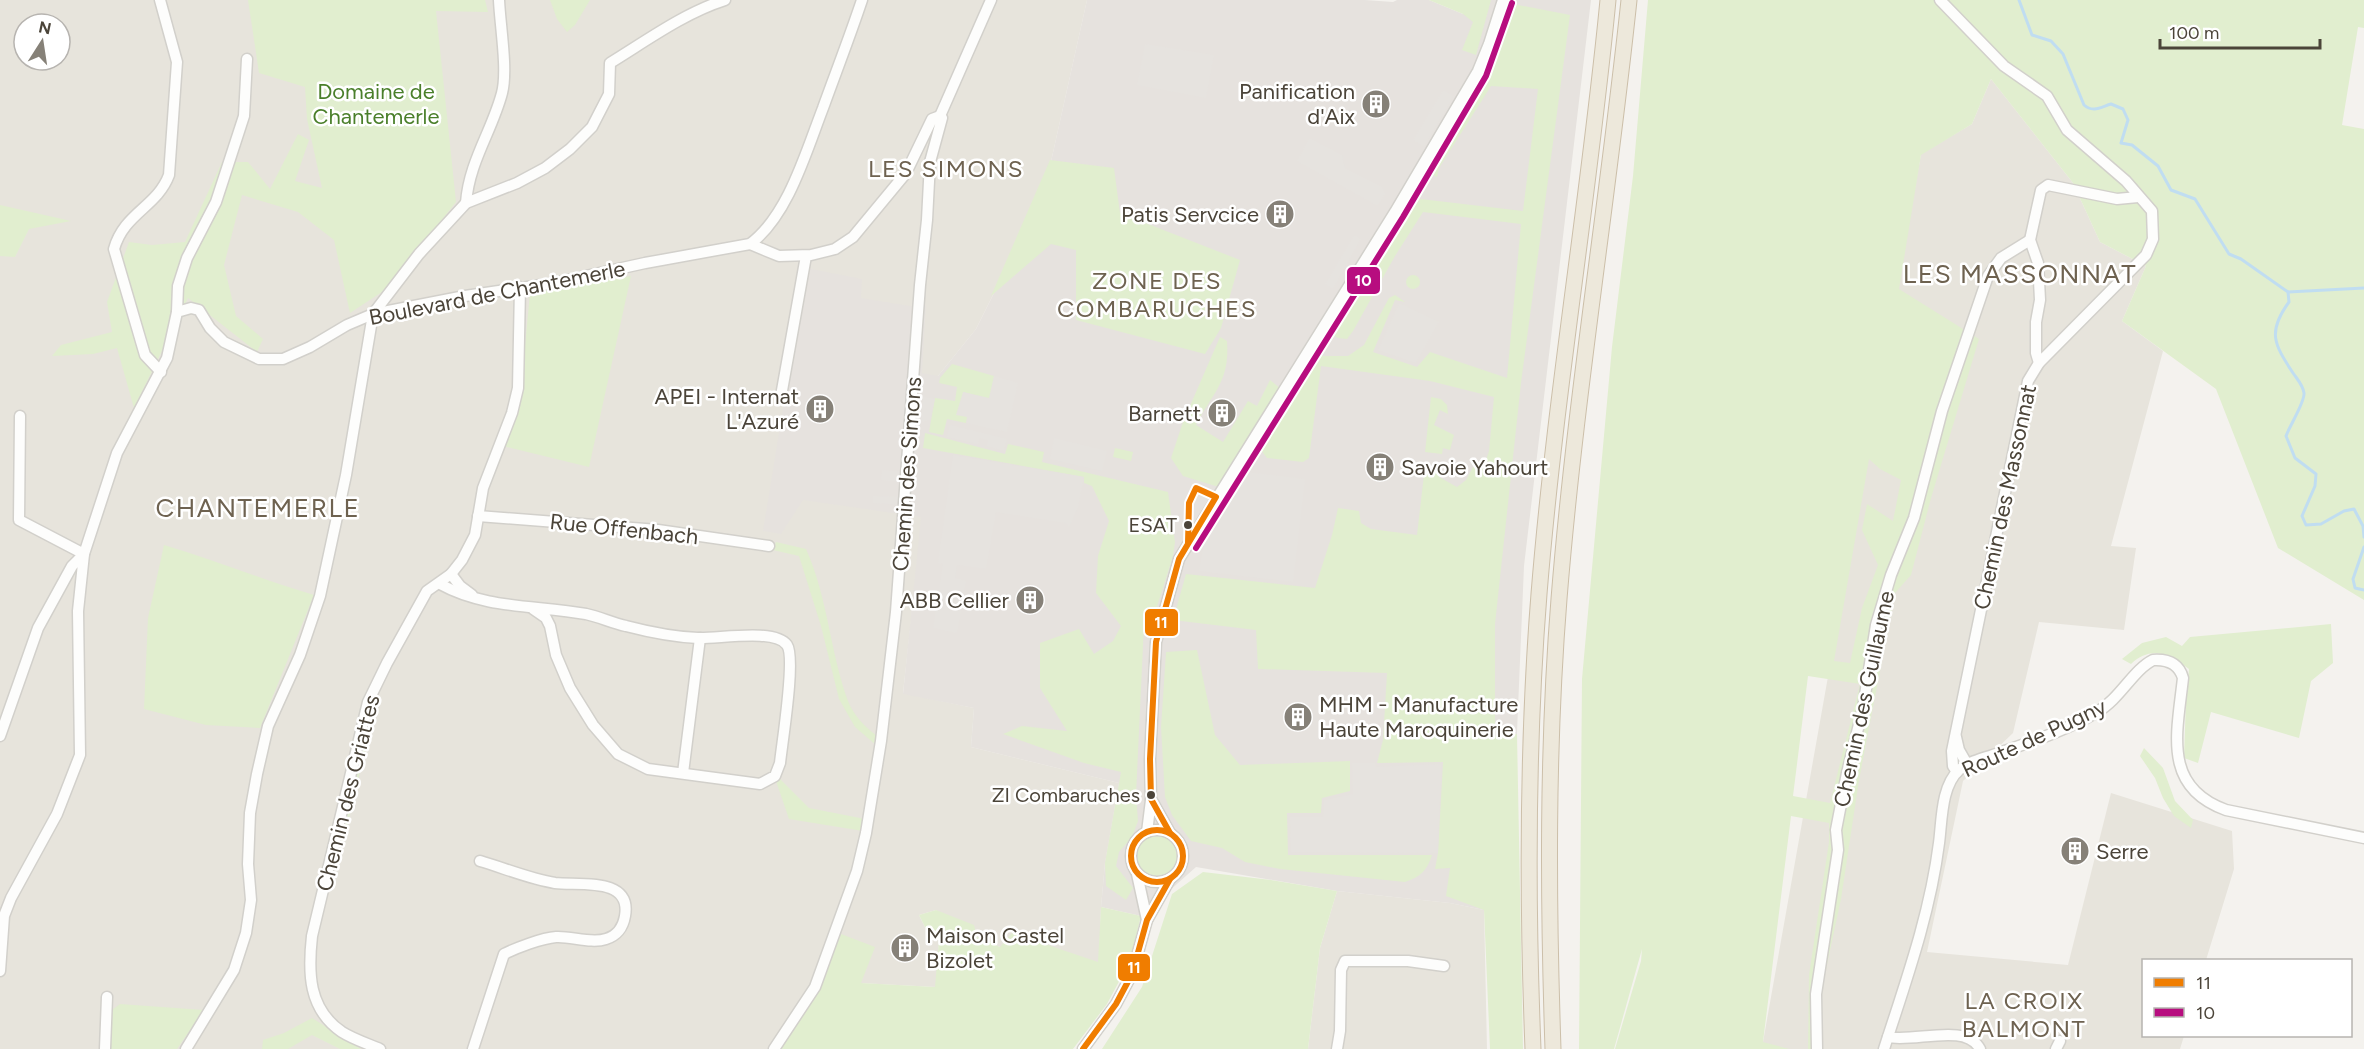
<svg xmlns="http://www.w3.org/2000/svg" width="2364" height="1049" font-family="Figtree,sans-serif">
<rect width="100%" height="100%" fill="#f4f2ee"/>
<!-- residential -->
<g fill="#e7e4dc" fill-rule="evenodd">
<path d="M 0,0 L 1087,0 L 1044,193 L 976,329 L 938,376 L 903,693 L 974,708 L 971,747 L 1119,783 L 1105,863 L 1101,907 L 1099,963 L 1065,953 L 1000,947 L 977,937 L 936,910 L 919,915 L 925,927 L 939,940 L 936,987 L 860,983 L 821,986 L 780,1049 L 0,1049 ZM 24,24 L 60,24 L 60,60 L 24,60 Z"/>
<path d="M 1991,79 L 2073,183 L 2100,242 L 2146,266 L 2122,321 L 2163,351 L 2111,546 L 2136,548 L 2124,630 L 2039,622 L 2013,733 L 1963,781 L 1927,952 L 2068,965 L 2111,793 L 2232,831 L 2234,869 L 2206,960 L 2144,960 L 2144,1036 L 2184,1036 L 2180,1049 L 1758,1049 L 1763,1042 L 1921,154 L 1972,124 Z"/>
<path d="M 1337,891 L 1450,903 L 1484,910 L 1487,1049 L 1308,1049 L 1320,948 Z"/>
</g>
<!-- industrial -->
<path fill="#e6e2de" d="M 1087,0 L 1365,0 L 1393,2 L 1397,0 L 1429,0 L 1463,14 L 1471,0 L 1591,0 L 1524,566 L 1510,898 L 1484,910 L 1450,903 L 1337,891 L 1196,867 L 1141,916 L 1101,907 L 1105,863 L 1119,783 L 971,747 L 974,708 L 903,694 L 921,517 L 803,500 L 781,534 L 763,531 L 806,268 L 862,279 L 861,298 L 910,306 L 926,305 L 922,373 L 938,376 L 976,329 L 1044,193 Z"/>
<!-- green -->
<g fill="#e1eecf" fill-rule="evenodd">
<path d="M 248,0 L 485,0 L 488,12 L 436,11 L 456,202 L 388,288 L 350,313 L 334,240 L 298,212 L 242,195 L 224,265 L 236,316 L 263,339 L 257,352 L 188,298 L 134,408 L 117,348 L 93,354 L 52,356 L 61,345 L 112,332 L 107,302 L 129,242 L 152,245 L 185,242 L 222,162 L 248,162 L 270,189 L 298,134 L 309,140 L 295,181 L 322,188 L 307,119 L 305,87 L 259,73 Z"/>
<path d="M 550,0 L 590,0 L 575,25 L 567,32 L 557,19 Z"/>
<path d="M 1429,0 L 1491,0 L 1476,55 L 1462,50 L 1473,22 L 1463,14 Z"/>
<path d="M 1648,0 L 2364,0 L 2364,28 L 2358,27 L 2342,125 L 2364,129 L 2364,600 L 2278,548 L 2216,389 L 2122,321 L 2146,266 L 2100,242 L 2073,183 L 1991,79 L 1972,124 L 1921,155 L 1899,289 L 1979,339 L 1931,498 L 1911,575 L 1895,593 L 1859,780 L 1841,899 L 1822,988 L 1817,1049 L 1808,1049 L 1809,975 L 1829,842 L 1829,823 L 1791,816 L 1763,1042 L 1789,1049 L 1615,1049 L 1641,961 L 1642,949 L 1614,1049 L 1579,1049 L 1582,679 L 1612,347 L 1633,176 ZM 1869,459 L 1880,469 L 1901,480 L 1893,521 L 1867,504 L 1862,530 L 1878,565 L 1862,608 L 1850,663 L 1834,661 ZM 1808,676 L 1860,684 L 1830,803 L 1793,796 Z"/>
<path d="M 1513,4 L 1570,15 L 1521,383 L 1495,624 L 1495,736 L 1517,734 L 1523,1049 L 1490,1049 L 1484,910 L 1446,896 L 1450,868 L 1435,869 L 1438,853 L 1443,762 L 1377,763 L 1383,740 L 1387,673 L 1258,669 L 1256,630 L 1173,620 L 1186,574 L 1315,588 L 1332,535 L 1338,508 L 1359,511 L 1361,523 L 1371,529 L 1417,535 L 1425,466 L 1442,468 L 1439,477 L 1457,487 L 1466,480 L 1473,467 L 1485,463 L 1489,451 L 1494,397 L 1430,381 L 1321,366 L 1309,458 L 1303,462 L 1267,458 L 1258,446 L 1317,356 L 1348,356 L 1364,345 L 1389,298 L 1395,295 L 1405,302 L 1395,300 L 1373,352 L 1417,367 L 1430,352 L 1507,378 L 1521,224 L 1423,212 L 1395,256 L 1353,331 L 1347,339 L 1338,338 L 1334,336 L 1333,329 L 1412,198 L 1523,211 L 1538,89 L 1491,86 L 1439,168 L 1437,177 L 1432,175 L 1432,166 L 1487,65 Z"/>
<path d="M 1050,160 L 1114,168 L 1120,213 L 1240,260 L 1221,328 L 1205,354 L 1076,320 L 1076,250 L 1051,244 L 991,296 Z"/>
<path d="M 0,205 L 71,221 L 29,229 L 15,257 L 0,256 Z"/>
<circle cx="1413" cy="282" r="7"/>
<path d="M 631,276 L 589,467 L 503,446 L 521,388 L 530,293 Z"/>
<path d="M 1220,337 L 1227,341 C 1230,382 1213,392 1196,425 L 1223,442 L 1248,401 L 1257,406 L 1270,380 L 1281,389 L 1222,488 L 1183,476 L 1171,458 L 1183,422 Z"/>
<path d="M 952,364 L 994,376 L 990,399 L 963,392 L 968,417 L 966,423 L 947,419 L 943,435 L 929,432 L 935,398 L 955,401 L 957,387 L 939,383 L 940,378 Z"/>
<path d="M 1431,397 L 1441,399 L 1447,405 L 1448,414 L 1440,410 L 1434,425 L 1454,435 L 1450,450 L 1443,448 L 1442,454 L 1425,452 Z"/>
<path d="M 925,433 L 1005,454 L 1008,444 L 1044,452 L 1042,462 L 1168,492 L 1175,542 L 1173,556 L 1155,613 L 1144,624 L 1136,795 L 1138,821 L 1132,837 L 1119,852 L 1116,866 L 1133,888 L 1126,900 L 1106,886 L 1105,863 L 1121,772 L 1084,763 L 1003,734 L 1022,726 L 1067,731 L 1040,688 L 1040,643 L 1079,629 L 1094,654 L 1113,641 L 1121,626 L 1096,593 L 1098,556 L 1109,521 L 1092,486 L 1084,483 L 1084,477 L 923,448 Z"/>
<path d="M 1115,448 L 1133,452 L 1131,461 L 1113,457 Z"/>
<path d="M 776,542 L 806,549 C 828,598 830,652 848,701 C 854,716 865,727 877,736 L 876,745 L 855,727 L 839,699 L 821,626 L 799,556 L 773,550 Z"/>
<path d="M 164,545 C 215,560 263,580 314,595 L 260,728 L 206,725 L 144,709 L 148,618 Z"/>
<path d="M 2331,624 L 2333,663 L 2311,681 L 2299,738 L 2211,712 L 2198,763 L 2184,758 L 2186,699 L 2189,669 C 2169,654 2151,645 2131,664 L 2122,659 L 2142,643 L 2166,637 L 2182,646 L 2190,637 Z"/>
<path d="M 1197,650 L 1215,735 L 1240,765 L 1350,761 L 1350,791 L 1322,798 L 1321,813 L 1287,813 L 1288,855 L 1432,855 C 1427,871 1420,877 1405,882 L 1280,869 L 1245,862 L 1222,848 L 1191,841 L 1172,815 L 1165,797 L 1161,727 L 1166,652 Z"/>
<path d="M 372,704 C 371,734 362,763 355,792 C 349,815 346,842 334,864 Z"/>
<path d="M 2144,748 L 2163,768 L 2175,801 L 2193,820 L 2191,828 L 2174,816 L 2163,798 L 2155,778 L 2140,756 Z"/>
<path d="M 779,778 L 809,808 L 865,819 L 863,831 L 789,819 L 776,781 Z"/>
<circle cx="1157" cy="856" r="21"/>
<path d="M 1203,872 L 1271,880 L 1337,891 L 1320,948 L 1308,1049 L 1102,1049 L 1142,987 L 1172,894 Z"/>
<path d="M 1101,907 L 1141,916 L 1130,961 L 1107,1004 L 1073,1049 L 780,1049 L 821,986 L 841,934 L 875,947 L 861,983 L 935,987 L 939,940 L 925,927 L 919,915 L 936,910 L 974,925 L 977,937 L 1000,947 L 1012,933 L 1098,962 Z"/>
<path d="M 120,1004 L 204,1010 L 177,1049 L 110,1049 L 112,1010 Z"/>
<path d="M 312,1018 L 361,1049 L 340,1049 L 312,1035 L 288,1049 L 262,1049 L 263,1040 L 284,1033 Z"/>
</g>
<!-- parking -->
<g fill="#e6e3df">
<path d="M 1145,44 L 1214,55 L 1206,98 L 1137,85 Z"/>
<path d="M 1443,90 L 1454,96 L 1424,147 L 1413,140 Z"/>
<path d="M 1309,138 L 1342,155 L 1345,168 L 1381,186 L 1385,194 L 1378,206 L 1297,161 Z"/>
<path d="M 1354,235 L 1361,239 L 1333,289 L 1325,284 Z"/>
<path d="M 1399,303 L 1439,322 L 1416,363 L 1378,350 Z"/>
<path d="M 994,376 L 1018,383 L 1007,432 L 966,423 L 967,417 L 956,415 L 963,392 L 989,398 Z"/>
<path d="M 923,397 L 935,399 L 930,420 L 921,422 Z"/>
<path d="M 950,425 L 1007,439 L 1004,451 L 987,446 L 988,440 L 980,438 L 978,444 L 947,437 Z"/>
<path d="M 1054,438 L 1107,451 L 1102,471 L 1050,459 Z"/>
<path d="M 953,455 L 1084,477 L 1078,507 L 1069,527 L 1066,523 L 996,512 L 986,569 L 957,565 L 955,578 L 966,581 L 957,633 L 933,628 L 943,564 L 938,563 Z"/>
<path d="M 882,470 L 904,472 L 904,482 L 881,480 Z"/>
<path d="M 1246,472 L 1305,479 L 1293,582 L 1199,571 L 1204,543 Z"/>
<path d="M 873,496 L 904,497 L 903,505 L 873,503 Z"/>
<path d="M 1352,763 L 1375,763 L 1376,767 L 1441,764 L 1438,853 L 1291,852 L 1290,817 L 1323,817 L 1324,800 L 1353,794 Z"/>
</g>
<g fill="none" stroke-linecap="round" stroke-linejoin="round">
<!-- stream -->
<g stroke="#c0ddf1" stroke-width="3">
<path d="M 2019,0 L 2032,35 L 2051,41 L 2063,54 L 2084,105 C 2093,113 2101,107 2111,104 L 2123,109 L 2128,120 L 2121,143 L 2132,145 L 2158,166 L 2171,190 L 2195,199 L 2229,254 L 2241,259 L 2288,292 L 2289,302 C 2267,332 2274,344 2293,373 C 2297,379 2303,385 2304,393 C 2305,402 2290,425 2286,436 L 2295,458 L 2316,474 L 2315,486 L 2302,516 L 2306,525 L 2321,524 L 2344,511 L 2354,509 L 2363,526 L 2364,537"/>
<path d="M 2288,292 L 2364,288"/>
<path d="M 2364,547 L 2353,579 L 2355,588 L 2364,590"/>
</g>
<!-- minor casing -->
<g stroke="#d2d0cb" stroke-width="13">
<g id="minor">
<path d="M 160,0 L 177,62 L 169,175 C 157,207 124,213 114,249 L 145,355 L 161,372"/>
<path d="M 1940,0 L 2004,66 L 2047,96 L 2067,130 L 2126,181 L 2152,211 L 2153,239 L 2146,255 L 2039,363 L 2028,381 L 1952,751 L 1953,766 L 1957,772"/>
<path d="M 940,116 L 991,0"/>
<path d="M 466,203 C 469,162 492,131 502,93 C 508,70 500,25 499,0"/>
<path d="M 750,244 L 779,256 L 811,255 L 835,249 L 853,237 L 906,173 L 932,119 L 940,116 L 942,118 L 930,162 L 927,220 L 920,285 L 896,612 L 881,741 L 866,833 L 857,871 L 815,987 L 774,1049"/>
<path d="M 177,312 L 178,286 L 187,258 L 216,202 L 244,116 L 247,59"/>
<path d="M 2039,363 L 2036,353 L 2036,322 L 2040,300 L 2039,281 L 2038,263 L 2030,240 L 2041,190 L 2048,185 L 2117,199 L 2138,197"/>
<path d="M 781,396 L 806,256"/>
<path d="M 478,516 L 658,530 L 769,546"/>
<path d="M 451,574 L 460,586 L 472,595"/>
<path d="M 440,584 C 485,609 536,605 586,614 C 600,617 612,623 626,626 C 649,632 673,637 698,638 C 718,639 775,628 787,645 C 796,658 782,743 780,763 L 775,776 L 760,784 L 648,769 L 618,754 L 593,725 L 570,688 L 556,655 L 550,626 L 546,618 L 533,609"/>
<path d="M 0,736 L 38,628 L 72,566 L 84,554 L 19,520 L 20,416"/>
<path d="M 1956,737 L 1959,750 L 1967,764"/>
<path d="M 683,773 L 700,638"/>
<circle cx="1157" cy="856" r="26"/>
<path d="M 1147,832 L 1151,800"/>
<path d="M 1170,833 L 1151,799 L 1150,759 L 1156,642 L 1179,559 L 1395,212 L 1478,71 L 1489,44 L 1503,0"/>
<path d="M 1137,874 L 1147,920"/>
<path d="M 0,971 L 4,916 L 11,898 L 57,814 L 80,755 L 78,611 L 84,554 L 117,453 L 167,358 L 177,312 L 191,308 L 199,310 L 210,328 L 224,342 L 259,359 L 283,359 L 310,347 L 347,325 L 373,314 L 465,296 L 554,283 L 645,263 L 750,244 C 788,216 806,152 823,108 C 836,72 850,36 862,0"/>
<path d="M 1888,1037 C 1914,1043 1966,1022 1980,1049"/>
<path d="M 105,1049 L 107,997"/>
<path d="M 186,1049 L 234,970 L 246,933 L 251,900 L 248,864 L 250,813 L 257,774 L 268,726 L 300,655 L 320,596 L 346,475 L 373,314 L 419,254 L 466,203 L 517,183 L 545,168 L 570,149 L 592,127 L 609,94 L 610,63 C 646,41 684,13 725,0"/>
<path d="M 380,1049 C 368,1044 353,1039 342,1032 C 308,1009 308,972 312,936 L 368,702 L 387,663 L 427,591 L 451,574 L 462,560 L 475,535 L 483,488 L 512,413 L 518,388 L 520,287"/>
<path d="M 473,1049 L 504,954 C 516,948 542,938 556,937 C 571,936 591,944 606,939 C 616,936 623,928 625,916 C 632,876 578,886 555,883 C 530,879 504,868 480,861"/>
<path d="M 1083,1049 L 1116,1004 L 1132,974 L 1147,920 L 1170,879"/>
<path d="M 1337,1049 L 1340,1031 L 1341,970 L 1345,961 L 1408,961 L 1444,966"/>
<path d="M 1817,1049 L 1816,994 L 1838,850 L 1836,830 L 1847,773 L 1863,708 L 1876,625 L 1891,575 L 1914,518 L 1942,411 L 1988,276 L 2001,258 L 2030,240"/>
<path d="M 1884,1049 C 1906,981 1930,914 1939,843 C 1942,821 1941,786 1959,770 C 1972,759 1990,757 2005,751 C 2034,741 2071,728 2097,712 C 2120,699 2133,670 2153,660 C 2168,659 2179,664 2183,678 C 2177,733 2162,787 2226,810 L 2364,838"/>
<path d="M 2056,1049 L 2060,1041"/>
</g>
</g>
<!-- highway casing -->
<g stroke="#ccbfa9" stroke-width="17">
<g id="highway">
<path d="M 1533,1049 C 1527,897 1527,745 1539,594 C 1555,395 1589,198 1608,0"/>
<path d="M 1553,1049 C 1548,899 1547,749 1559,599 C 1575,399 1608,200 1629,0"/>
</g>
</g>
<!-- minor -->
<use href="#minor" stroke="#fdfdfc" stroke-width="10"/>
<!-- highway -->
<use href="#highway" stroke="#ede8db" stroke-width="15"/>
<!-- bus-1 casing -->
<g stroke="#fff" stroke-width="10">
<g id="bus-1">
<circle cx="1157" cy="856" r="26"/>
<path d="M 1170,833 L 1151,799 L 1150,759 L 1156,642 L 1179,559 L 1216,497 L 1196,488 L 1189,503 L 1188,543"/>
<path d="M 1083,1049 L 1116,1004 L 1132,974 L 1147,920 L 1170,879"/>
</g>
</g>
<!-- bus-2 casing -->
<g stroke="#fff" stroke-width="10">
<path id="bus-2" d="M 1196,548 L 1403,217 L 1486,76 L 1512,3"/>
</g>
<!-- bus-1 -->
<use href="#bus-1" stroke="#f07d00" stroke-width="6"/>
<!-- bus-2 -->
<use href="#bus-2" stroke="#b70d7f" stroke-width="6"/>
</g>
<!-- icons -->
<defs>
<g id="building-disc" transform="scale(1.5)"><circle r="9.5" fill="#868178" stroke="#fff"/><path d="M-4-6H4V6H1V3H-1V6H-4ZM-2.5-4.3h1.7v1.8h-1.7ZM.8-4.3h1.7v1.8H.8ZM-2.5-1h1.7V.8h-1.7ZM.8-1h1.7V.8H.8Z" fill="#fff"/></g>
</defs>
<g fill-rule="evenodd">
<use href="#building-disc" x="1376" y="104"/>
<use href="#building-disc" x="1280" y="214"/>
<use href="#building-disc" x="820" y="409"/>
<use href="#building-disc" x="1222" y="413"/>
<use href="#building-disc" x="1380" y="467"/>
<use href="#building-disc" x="1030" y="600"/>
<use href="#building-disc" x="1298" y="717"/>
<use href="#building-disc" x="2075" y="851"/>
<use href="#building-disc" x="905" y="948"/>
</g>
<!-- markers -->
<g fill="#4b4439" stroke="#fff" stroke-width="2">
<circle cx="1188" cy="525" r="5"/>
<circle cx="1151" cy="795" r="5"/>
</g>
<g text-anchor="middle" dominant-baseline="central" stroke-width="5" stroke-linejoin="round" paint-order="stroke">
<!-- bus labels -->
<g font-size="20" fill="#4b4439" stroke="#fff" text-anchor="end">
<text x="1177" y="525">ESAT</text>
<text x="1140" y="795">ZI Combaruches</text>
</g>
<!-- park labels -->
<g font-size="22" fill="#4a7f2a" stroke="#fff">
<text x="376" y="91">Domaine de<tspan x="376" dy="25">Chantemerle</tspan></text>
</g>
<!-- poi labels -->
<g font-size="22" fill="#4b4439" stroke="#fff" text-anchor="end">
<text x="1355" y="91">Panification<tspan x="1355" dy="25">d'Aix</tspan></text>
<text x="1259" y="214">Patis Servcice</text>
<text x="799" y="396">APEI - Internat<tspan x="799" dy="25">L'Azuré</tspan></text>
<text x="1201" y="413">Barnett</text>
<text x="1401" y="467" text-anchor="start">Savoie Yahourt</text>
<text x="1009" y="600">ABB Cellier</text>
<text x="1319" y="704" text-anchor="start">MHM - Manufacture<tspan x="1319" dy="25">Haute Maroquinerie</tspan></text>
<text x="2096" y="851" text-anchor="start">Serre</text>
<text x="926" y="935" text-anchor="start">Maison Castel<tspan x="926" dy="25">Bizolet</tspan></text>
</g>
<!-- street labels -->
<g font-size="22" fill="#4b4439" stroke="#fff">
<text transform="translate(497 293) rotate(-11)">Boulevard de Chantemerle</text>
<text transform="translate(907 474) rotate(-86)">Chemin des Simons</text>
<text transform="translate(2005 497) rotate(-78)">Chemin des Massonnat</text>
<text transform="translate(624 529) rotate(6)">Rue Offenbach</text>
<text transform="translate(1864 699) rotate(-78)">Chemin des Guillaume</text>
<text transform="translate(2034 738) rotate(-25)">Route de Pugny</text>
<text transform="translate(348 793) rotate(-76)">Chemin des Griattes</text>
</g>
<!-- neighbourhood labels -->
<g font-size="24" letter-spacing="1.5" fill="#6e6250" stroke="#fff">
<text x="946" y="168">LES SIMONS</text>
<text x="1157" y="280">ZONE DES<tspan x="1157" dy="28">COMBARUCHES</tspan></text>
<text x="2024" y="1000">LA CROIX<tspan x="2024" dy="28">BALMONT</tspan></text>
</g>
<!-- quarter labels -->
<g font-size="26" letter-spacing="1.5" fill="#6e6250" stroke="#fff">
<text x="2020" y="274">LES MASSONNAT</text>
<text x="258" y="508">CHANTEMERLE</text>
</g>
</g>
<g stroke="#fff" stroke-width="2">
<rect x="1346" y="266" width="35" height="29" rx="6" fill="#b70d7f"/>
<rect x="1144" y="608" width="35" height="29" rx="6" fill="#f07d00"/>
<rect x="1117" y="953" width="34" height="29" rx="6" fill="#f07d00"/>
</g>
<g font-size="16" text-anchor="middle" font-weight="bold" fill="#fff">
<text x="1363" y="286">10</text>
<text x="1161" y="628">11</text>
<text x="1134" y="973">11</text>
</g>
<!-- legend -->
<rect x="2142" y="959" width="210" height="78" fill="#ffffff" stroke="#b7b4b0" stroke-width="1.5"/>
<rect x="2154" y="978" width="30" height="9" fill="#f07d00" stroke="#b7b4b0" stroke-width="1.5"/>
<text x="2196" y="989" font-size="18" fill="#4b4439">11</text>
<rect x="2154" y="1008" width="30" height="9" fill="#b70d7f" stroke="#b7b4b0" stroke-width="1.5"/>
<text x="2196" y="1019" font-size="18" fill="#4b4439">10</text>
<!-- north arrow -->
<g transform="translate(42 42) rotate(12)"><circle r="28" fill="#ffffff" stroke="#b7b4b0" stroke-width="1.5"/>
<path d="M0-4.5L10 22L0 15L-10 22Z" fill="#868178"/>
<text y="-9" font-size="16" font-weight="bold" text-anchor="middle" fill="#4b4439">N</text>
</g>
<!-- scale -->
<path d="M2160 39v9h160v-9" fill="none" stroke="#4b4439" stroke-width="3"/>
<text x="2169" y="39" font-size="18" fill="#4b4439" stroke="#ffffff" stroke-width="4.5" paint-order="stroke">100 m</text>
</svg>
